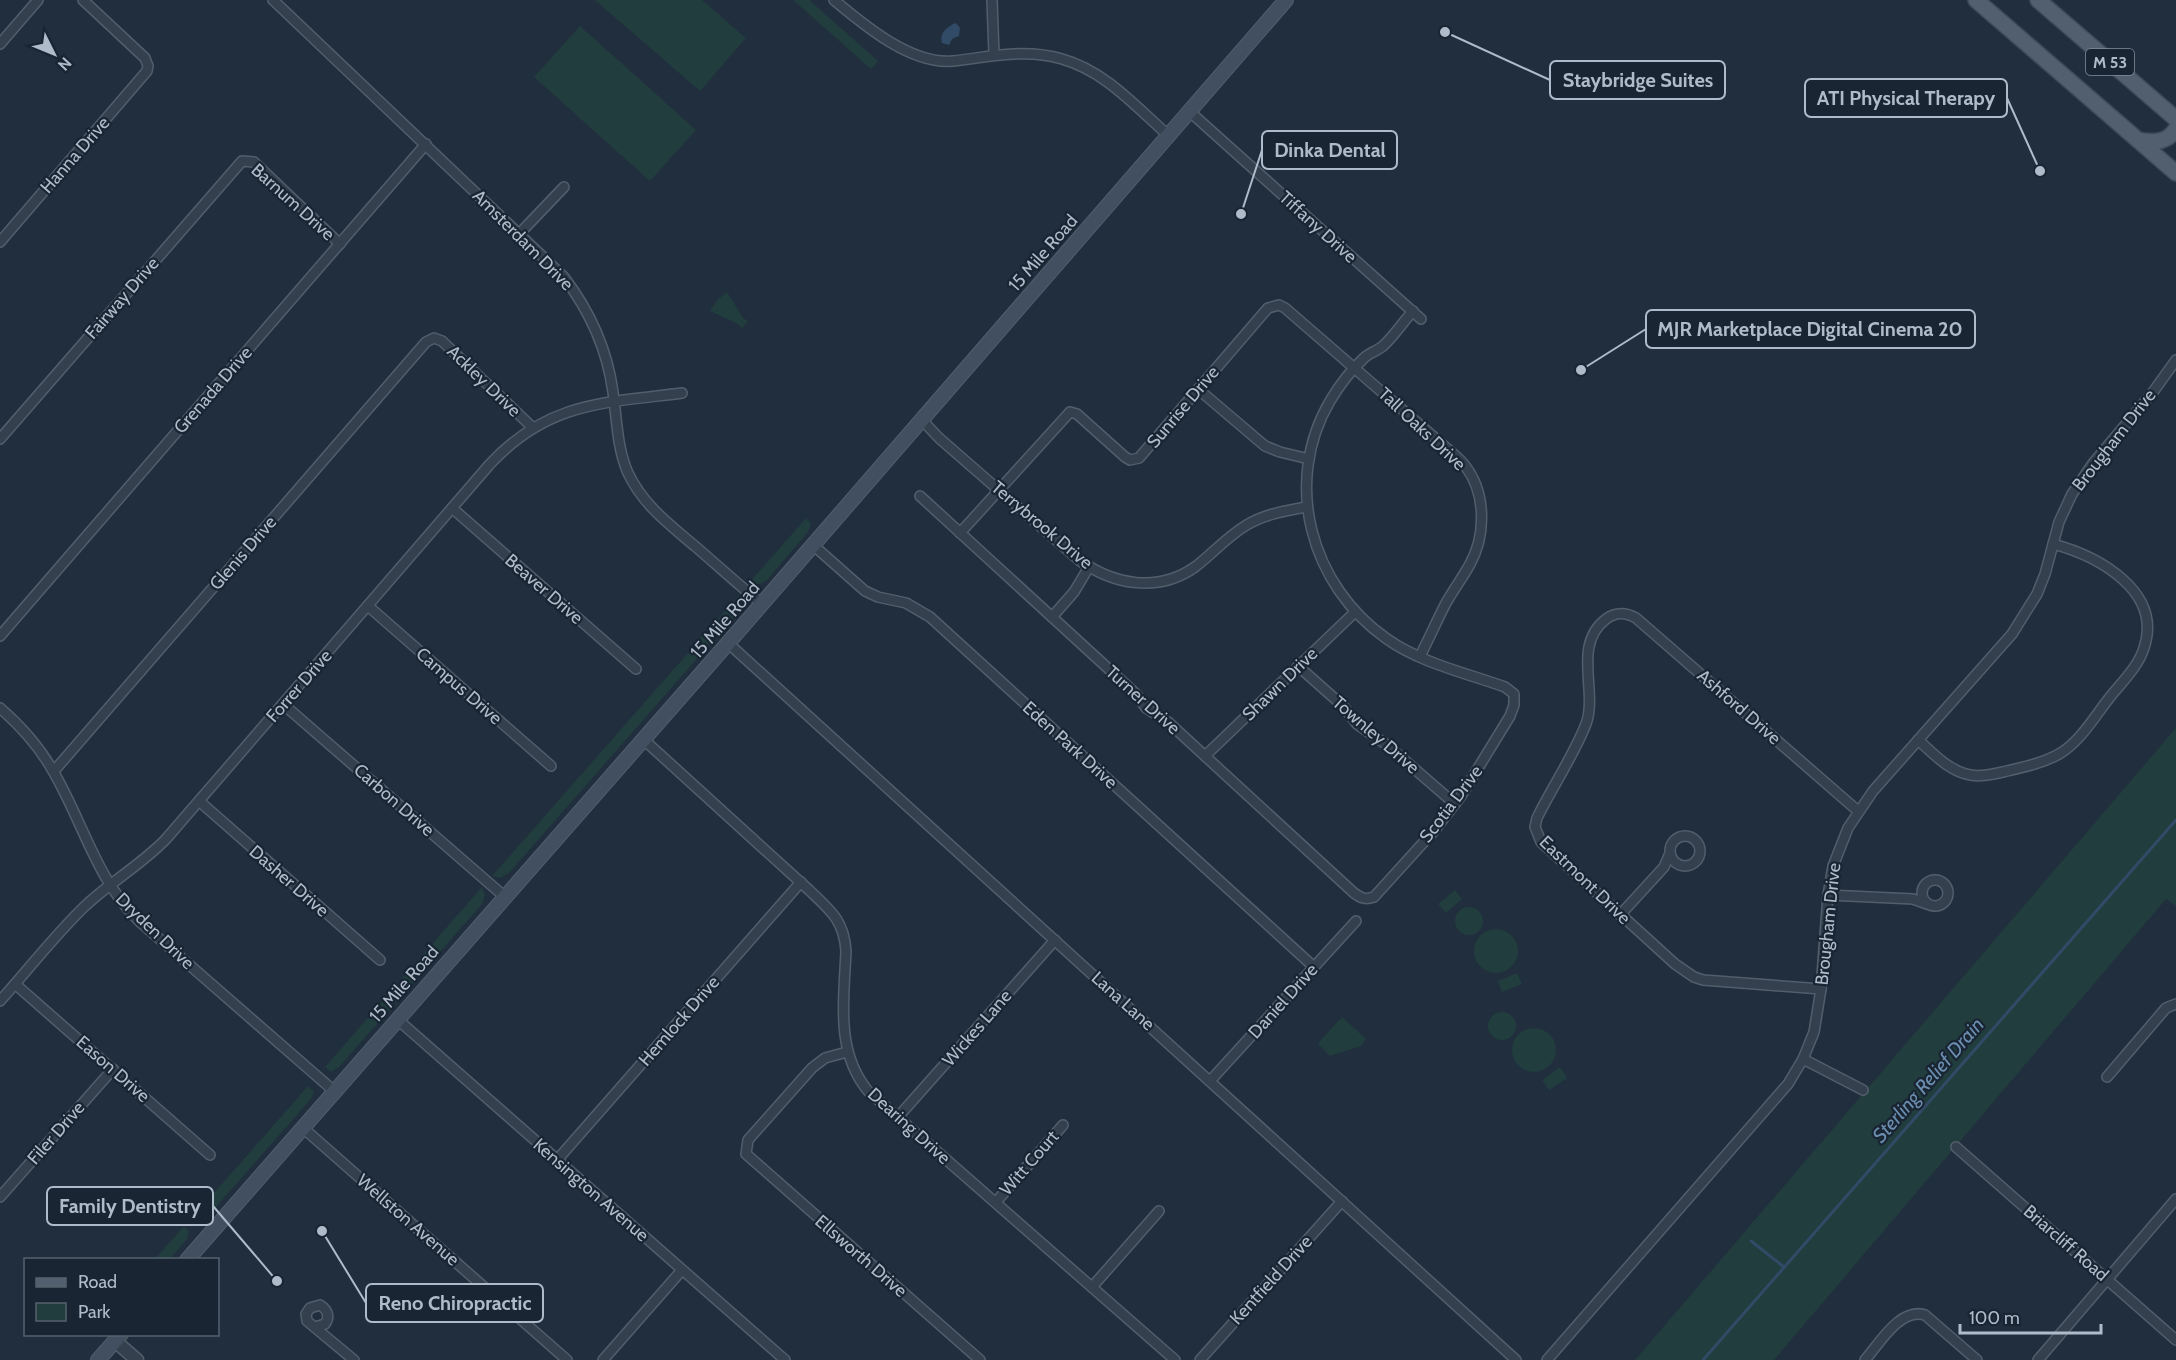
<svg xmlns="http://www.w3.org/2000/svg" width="2176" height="1360" font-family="Cabin,sans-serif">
<rect width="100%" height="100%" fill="#202e3d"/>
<!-- green -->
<g fill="#223d3e">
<path d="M 595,0 L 702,0 L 746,38 L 700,91 Z"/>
<path d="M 793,0 L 809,0 L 878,61 L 871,69 Z"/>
<path d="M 580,26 L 696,130 L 650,181 L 534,77 Z"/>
<path d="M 727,292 L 743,318 L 748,321 L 742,328 L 738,324 L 710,311 L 717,300 Z"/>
<path d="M 806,518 L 811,524 L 808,532 L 766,581 L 757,585 L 749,583 Z"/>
<path d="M 739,595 L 741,603 L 738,612 L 509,873 L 500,878 L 492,876 Z"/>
<path d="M 2176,728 L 2176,906 L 2166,899 L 1774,1360 L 1635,1360 Z"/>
<path d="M 482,887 L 485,895 L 482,904 L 339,1067 L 331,1072 L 325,1067 Z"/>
<path d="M 1455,890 L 1462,899 L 1446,913 L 1438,904 Z"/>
<circle cx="1469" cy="921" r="14"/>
<circle cx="1496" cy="951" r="22"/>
<path d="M 1517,973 L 1522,984 L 1502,992 L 1498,981 Z"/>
<circle cx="1502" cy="1026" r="14"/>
<path d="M 1342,1017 L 1366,1039 L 1361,1046 L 1330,1056 L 1319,1045 L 1319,1042 Z"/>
<circle cx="1534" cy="1050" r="22"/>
<path d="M 1560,1067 L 1567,1078 L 1549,1090 L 1542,1080 Z"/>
<path d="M 308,1086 L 314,1092 L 311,1099 L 207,1217 L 199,1221 L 192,1218 Z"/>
<path d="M 184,1226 L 189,1232 L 187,1239 L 170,1259 L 155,1259 Z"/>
</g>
<!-- water -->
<path fill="#314b67" d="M 956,23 L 960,28 L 959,36 L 952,39 L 949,45 L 942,43 C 939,34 947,26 956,23 Z"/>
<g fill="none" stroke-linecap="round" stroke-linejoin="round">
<!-- stream -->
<g stroke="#314b67" stroke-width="3">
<path d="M 1751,1241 L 1784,1267"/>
<path d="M 1703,1360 L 2176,820"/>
</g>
<!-- minor casing -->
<g stroke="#525e6b" stroke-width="12">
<g id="minor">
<path d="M 273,0 L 563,276 C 590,311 607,348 613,392 C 617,420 617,448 628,473 C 643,505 670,525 696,547 C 718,566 740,586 762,604"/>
<path d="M 834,0 C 864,25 911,65 953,61 C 990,57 1024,48 1062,59 C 1105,71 1135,106 1168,135"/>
<path d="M 992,0 L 994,54"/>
<path d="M 0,44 L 38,0"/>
<path d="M 1189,111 L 1421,319"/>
<path d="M 520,233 L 564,187"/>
<path d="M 0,242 L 147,71 L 148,66 L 145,58 L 83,0"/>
<path d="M 1198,389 L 1265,446 L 1280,452 L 1309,459"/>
<path d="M 922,420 L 939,438 L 1079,560 C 1114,585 1158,593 1195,567 C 1212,554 1227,537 1245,526 C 1264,514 1285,511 1306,507"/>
<path d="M 0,439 L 242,161 L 254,162 L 340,244"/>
<path d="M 920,496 L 1136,694 L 1146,708 L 1168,722 L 1354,893 C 1361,898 1365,900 1374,897 L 1433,832 L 1461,796 L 1510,716 L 1514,705 L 1514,694 L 1505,687 C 1466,673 1421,663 1387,639 C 1311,586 1282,483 1330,401 C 1339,386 1351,370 1364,358 C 1369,353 1377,351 1383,346 C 1394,336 1403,322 1413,311"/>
<path d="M 452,508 L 636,669"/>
<path d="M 960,533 L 1070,412 L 1077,414 L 1125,457 L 1130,460 L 1139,458 L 1268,308 L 1279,305 L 1285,308 L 1450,451 C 1456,456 1462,461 1466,467 C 1486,494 1486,535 1470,564 C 1463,577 1454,589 1446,603 C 1437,620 1429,639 1420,656"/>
<path d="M 813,545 L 865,591 L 878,597 L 906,603 L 930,617 L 1314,967"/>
<path d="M 368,606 L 551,766"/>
<path d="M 1052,617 L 1074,592 L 1089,567"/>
<path d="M 0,636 L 426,144"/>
<path d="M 728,643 L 1516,1360"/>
<path d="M 1298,666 L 1343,706 L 1357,724 L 1387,745 L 1455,804"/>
<path d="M 283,704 L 505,897"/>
<path d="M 0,708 C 22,727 39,746 53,771 C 83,822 96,879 139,921 L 334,1091"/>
<path d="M 643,739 L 809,890 C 830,910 844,920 846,951 C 844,999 835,1051 868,1091 L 1175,1360"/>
<path d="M 1918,740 C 1933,753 1947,769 1966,774 C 1979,778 1994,774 2007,771 C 2024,767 2043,763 2059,754 C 2080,742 2095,716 2110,697 C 2122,682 2138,667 2144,648 C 2163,591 2098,556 2053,544"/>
<path d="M 1205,756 L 1355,612"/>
<path d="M 54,771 L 426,342 L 434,338 L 442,341 L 532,427"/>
<path d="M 199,801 L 380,960"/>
<circle cx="1685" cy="851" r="15"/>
<circle cx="1935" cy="893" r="13"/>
<path d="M 1828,895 L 1913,899 L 1927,904"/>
<path d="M 1620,915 L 1664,867 L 1670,853"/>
<path d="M 15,984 L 210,1155"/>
<path d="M 1821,989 L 1703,980 L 1694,977 L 1675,964 L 1541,842 L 1535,827 L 1537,818 C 1552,787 1573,757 1586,724 C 1598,691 1572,645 1606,619 C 1616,612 1625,612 1636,618 L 1858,811"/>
<path d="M 0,1001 C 28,970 54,936 84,907 C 110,882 141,865 166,839 L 490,464 C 548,402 603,403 682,393"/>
<path d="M 397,1019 L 785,1360"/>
<path d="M 847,1052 L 825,1058 L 812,1068 L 748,1140 L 746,1154 L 980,1360"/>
<path d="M 1803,1059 L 1863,1090"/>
<path d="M 2107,1077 L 2166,1008 L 2176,1004"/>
<path d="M 1210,1081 L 1356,921"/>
<path d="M 898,1117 L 1055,940"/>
<path d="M 302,1127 L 567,1360"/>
<path d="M 1956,1147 L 2176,1340"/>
<path d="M 557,1160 L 801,882"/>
<path d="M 0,1197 L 113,1069"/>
<path d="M 996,1202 L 1063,1125"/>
<path d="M 1092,1287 L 1159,1211"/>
<path d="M 315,1327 L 325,1324 C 330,1317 328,1310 320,1305 L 310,1308 L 306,1314 L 307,1321 L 354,1360"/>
<path d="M 603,1360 L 682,1270"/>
<path d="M 1200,1360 L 1342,1201"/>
<path d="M 1547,1360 L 1788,1084 L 1803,1059 L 1814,1032 L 1821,989 L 1828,895 L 1833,866 L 1848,828 L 1873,791 L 2012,634 L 2037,594 L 2045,574 L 2059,522 L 2072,494 L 2094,462 L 2153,392 L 2176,360"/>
<path d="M 1865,1360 C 1879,1344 1900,1307 1925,1315 L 1977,1360"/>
<path d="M 2038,1360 L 2176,1199"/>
</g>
</g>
<!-- tertiary casing -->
<g stroke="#525e6b" stroke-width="15">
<path id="tertiary" d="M 115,1341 L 137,1360"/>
</g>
<!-- secondary casing -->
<g stroke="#525e6b" stroke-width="16">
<g id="secondary">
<path d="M 187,1260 L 728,643 L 1286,0"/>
<path d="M 98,1360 L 121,1334"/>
</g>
</g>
<!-- primary casing -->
<g stroke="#3d4956" stroke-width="18">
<g id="primary">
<path d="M 1976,0 L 2176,173"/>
<path d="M 2038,0 L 2176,119"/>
<path d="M 2138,140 C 2153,143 2167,143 2176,129"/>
</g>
</g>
<!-- minor -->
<use href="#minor" stroke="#34404d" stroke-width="9"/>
<!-- tertiary -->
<use href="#tertiary" stroke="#34404d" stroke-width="12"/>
<!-- secondary -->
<use href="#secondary" stroke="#414f61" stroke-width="14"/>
<!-- primary -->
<use href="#primary" stroke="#525f6e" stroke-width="15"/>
</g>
<g text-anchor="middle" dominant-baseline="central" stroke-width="4.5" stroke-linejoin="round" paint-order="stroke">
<!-- shield labels -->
<rect fill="#192532" stroke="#828e9c" stroke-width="1.5" x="2086" y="49" width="48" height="26" rx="4.5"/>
<g font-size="16" font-weight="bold" fill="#afbbc9">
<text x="2110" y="62">M 53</text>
</g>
<!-- street labels -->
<g font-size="18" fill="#afbbc9" stroke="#192532">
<text transform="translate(75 155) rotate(-49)">Hanna Drive</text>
<text transform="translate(293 202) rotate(42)">Barnum Drive</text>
<text transform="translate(1318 227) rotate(42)">Tiffany Drive</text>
<text transform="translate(523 240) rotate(45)">Amsterdam Drive</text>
<text transform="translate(1043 253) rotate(-49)">15 Mile Road</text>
<text transform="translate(122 298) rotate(-49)">Fairway Drive</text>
<text transform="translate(484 381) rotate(44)">Ackley Drive</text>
<text transform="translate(213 390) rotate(-49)">Grenada Drive</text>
<text transform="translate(1183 407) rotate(-50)">Sunrise Drive</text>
<text transform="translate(1422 429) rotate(43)">Tall Oaks Drive</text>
<text transform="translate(2114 440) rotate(-52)">Brougham Drive</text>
<text transform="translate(1042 525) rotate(40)">Terrybrook Drive</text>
<text transform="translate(243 553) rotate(-49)">Glenis Drive</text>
<text transform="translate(544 589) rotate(41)">Beaver Drive</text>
<text transform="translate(725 620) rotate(-49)">15 Mile Road</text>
<text transform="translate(1280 684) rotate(-44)">Shawn Drive</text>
<text transform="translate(299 686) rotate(-49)">Forrer Drive</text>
<text transform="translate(459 686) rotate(41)">Campus Drive</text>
<text transform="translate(1143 700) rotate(42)">Turner Drive</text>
<text transform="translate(1739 707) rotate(41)">Ashford Drive</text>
<text transform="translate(1376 735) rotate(41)">Townley Drive</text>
<text transform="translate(1070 745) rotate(42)">Eden Park Drive</text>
<text transform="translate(394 800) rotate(41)">Carbon Drive</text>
<text transform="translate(1451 804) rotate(-53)">Scotia Drive</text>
<text transform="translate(1585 880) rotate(44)">Eastmont Drive</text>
<text transform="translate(289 881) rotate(41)">Dasher Drive</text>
<text transform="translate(1828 924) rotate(-84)">Brougham Drive</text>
<text transform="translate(155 931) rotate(44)">Dryden Drive</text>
<text transform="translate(404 984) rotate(-49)">15 Mile Road</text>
<text transform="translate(1123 1001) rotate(42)">Lana Lane</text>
<text transform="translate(1283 1001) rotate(-48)">Daniel Drive</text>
<text transform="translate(679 1021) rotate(-49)">Hemlock Drive</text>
<text transform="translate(977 1028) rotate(-49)">Wickes Lane</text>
<text transform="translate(113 1069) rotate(41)">Eason Drive</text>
<text transform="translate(909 1126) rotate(42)">Dearing Drive</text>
<text transform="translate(56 1133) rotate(-49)">Filer Drive</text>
<text transform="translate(1029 1163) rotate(-49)">Witt Court</text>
<text transform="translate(591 1190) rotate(41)">Kensington Avenue</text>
<text transform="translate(408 1220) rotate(41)">Wellston Avenue</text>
<text transform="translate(2066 1243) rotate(41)">Briarcliff Road</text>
<text transform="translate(861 1256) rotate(41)">Ellsworth Drive</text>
<text transform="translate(1271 1280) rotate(-48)">Kentfield Drive</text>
</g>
<!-- water labels -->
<g font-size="20" font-style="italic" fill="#6c8eb0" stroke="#192532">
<text transform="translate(1928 1080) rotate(-49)">Sterling Relief Drain</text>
</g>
</g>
<!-- callouts -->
<path fill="none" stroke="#afbbc9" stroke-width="2" d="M1445 32L1550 80M2040 171L2007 98M1241 214L1262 150M1581 370L1646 329M277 1281L213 1206M322 1231L366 1303"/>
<g fill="#afbbc9" stroke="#192532" stroke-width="2">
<circle cx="1445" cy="32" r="6"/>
<circle cx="2040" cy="171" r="6"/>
<circle cx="1241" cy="214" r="6"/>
<circle cx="1581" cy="370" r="6"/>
<circle cx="277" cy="1281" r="6"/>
<circle cx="322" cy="1231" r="6"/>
</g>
<g fill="#192532" stroke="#afbbc9" stroke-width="2">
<rect x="1550" y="61" width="175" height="38" rx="6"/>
<rect x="1805" y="79" width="202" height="38" rx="6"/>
<rect x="1262" y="131" width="135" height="38" rx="6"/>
<rect x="1646" y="310" width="329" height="38" rx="6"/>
<rect x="47" y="1187" width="166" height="38" rx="6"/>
<rect x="366" y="1284" width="177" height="38" rx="6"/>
</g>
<g font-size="20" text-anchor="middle" font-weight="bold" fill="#afbbc9">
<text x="1638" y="87">Staybridge Suites</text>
<text x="1906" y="105">ATI Physical Therapy</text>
<text x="1330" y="157">Dinka Dental</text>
<text x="1810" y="336">MJR Marketplace Digital Cinema 20</text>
<text x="130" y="1213">Family Dentistry</text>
<text x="455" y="1310">Reno Chiropractic</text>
</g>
<!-- legend -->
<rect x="24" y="1258" width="195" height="78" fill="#192532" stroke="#55616e" stroke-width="1.5"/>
<rect x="36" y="1278" width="30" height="9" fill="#525f6e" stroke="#55616e" stroke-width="1.5"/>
<text x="78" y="1288" font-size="18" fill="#afbbc9">Road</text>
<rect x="36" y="1303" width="30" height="18" fill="#223d3e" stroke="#55616e" stroke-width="1.5"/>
<text x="78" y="1318" font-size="18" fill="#afbbc9">Park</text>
<!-- north arrow -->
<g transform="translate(54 54) rotate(133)" stroke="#192532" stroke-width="4.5" paint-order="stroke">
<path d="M0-4.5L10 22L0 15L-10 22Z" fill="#afbbc9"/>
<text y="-9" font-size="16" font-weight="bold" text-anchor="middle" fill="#afbbc9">N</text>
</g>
<!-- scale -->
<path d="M1960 1324v9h141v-9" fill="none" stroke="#afbbc9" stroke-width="3"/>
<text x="1969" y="1324" font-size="18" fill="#afbbc9" stroke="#192532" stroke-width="4.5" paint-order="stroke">100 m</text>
</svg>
